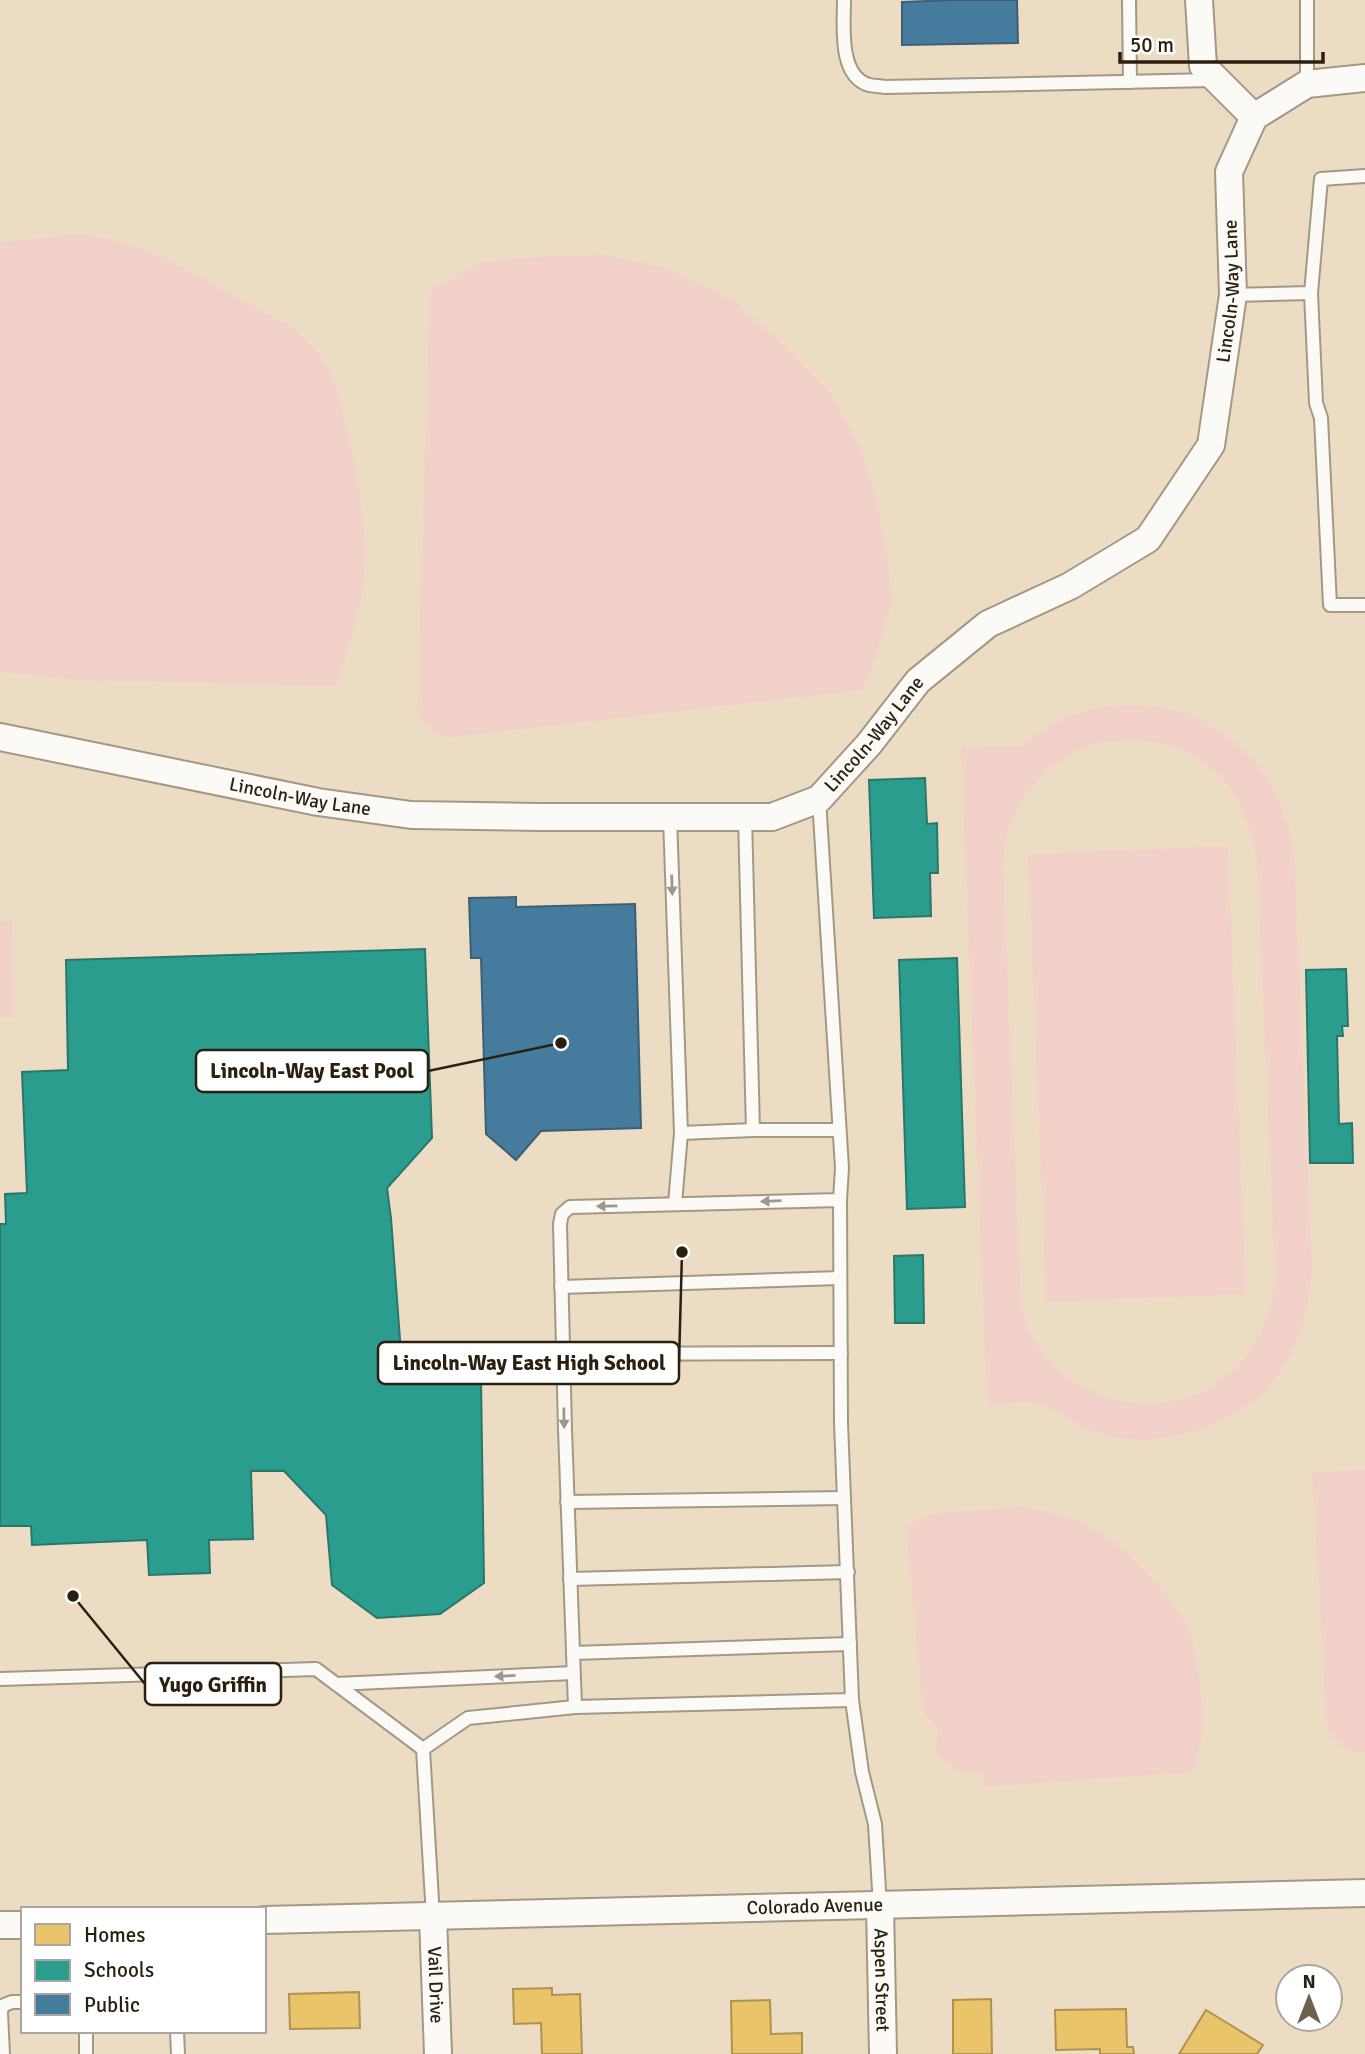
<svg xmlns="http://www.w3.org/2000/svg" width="1365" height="2054" font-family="Signika,sans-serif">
<rect width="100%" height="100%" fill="#eddcc4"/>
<!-- green -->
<g fill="#f2d2c8" fill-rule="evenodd">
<path d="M 80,234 L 115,240 L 161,256 L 294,328 L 316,350 L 329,368 L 338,392 L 357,474 L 366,551 L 361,602 L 337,686 L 76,680 L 0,672 L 0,242 Z"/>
<path d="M 606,255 L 665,268 L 734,301 L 786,347 L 832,394 L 861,449 L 877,503 L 886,546 L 892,601 L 877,653 L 863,690 L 444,738 L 417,717 L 430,291 L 481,262 L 535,257 Z"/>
<path d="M 1123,705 C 1143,705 1164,706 1183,712 C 1200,717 1215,727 1230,739 C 1268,768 1287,807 1294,854 L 1312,1266 C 1310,1304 1302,1340 1280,1373 C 1247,1421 1170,1449 1113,1437 C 1100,1434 1085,1429 1073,1422 C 1063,1417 1052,1406 1041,1404 C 1024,1401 1004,1404 987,1405 L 961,748 L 1022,746 L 1047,727 L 1062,719 L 1090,709 ZM 1126,740 C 1204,740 1245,787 1257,861 L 1275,1275 C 1271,1373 1176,1434 1087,1389 C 1064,1377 1045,1361 1033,1338 C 1027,1327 1024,1314 1021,1302 L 1003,866 C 1003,813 1042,758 1094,745 C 1104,742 1115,741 1126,740 Z"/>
<path d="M 1228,846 L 1246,1294 L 1046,1302 L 1028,854 Z"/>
<path d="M 12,920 L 14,1017 L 0,1017 L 0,921 Z"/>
<path d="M 1365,1469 L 1365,1752 L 1350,1753 L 1327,1731 L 1312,1473 Z"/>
<path d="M 1022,1507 C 1085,1514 1122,1542 1161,1589 C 1174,1605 1186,1620 1192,1639 C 1198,1660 1205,1709 1202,1730 C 1201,1744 1197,1759 1194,1772 L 983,1787 L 982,1771 L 959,1772 L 935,1752 L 938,1728 L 923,1714 L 906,1526 L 934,1513 Z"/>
</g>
<!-- homes -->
<g fill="#e9c46a" stroke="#b0924f" stroke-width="2">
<path d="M 552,1988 L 552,1995 L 580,1994 L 582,2054 L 542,2054 L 541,2023 L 514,2024 L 513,1989 Z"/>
<path d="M 359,1992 L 360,2028 L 290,2029 L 289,1994 Z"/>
<path d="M 991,1999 L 992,2054 L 953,2054 L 953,2000 Z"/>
<path d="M 770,2000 L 771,2034 L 802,2033 L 802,2054 L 732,2054 L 731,2001 Z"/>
<path d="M 1126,2009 L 1127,2047 L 1133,2047 L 1134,2054 L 1100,2054 L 1100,2049 L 1056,2050 L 1055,2010 Z"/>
<path d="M 1206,2010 L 1263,2045 L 1257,2054 L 1179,2054 Z"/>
</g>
<!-- schools -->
<g fill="#2a9d8f" stroke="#2a7769" stroke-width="2">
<path d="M 925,778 L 927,824 L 937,823 L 938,873 L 930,873 L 931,916 L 874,918 L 869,780 Z"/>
<path d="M 425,949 L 432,1138 L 387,1188 L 391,1218 L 403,1380 L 481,1380 L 484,1583 L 440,1614 L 377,1618 L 332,1585 L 326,1515 L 284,1471 L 251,1471 L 253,1539 L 209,1540 L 210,1573 L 149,1575 L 147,1540 L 32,1545 L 31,1526 L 0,1526 L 0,1224 L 6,1224 L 5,1194 L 27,1193 L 22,1072 L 68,1070 L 66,960 Z"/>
<path d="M 957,958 L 965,1207 L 907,1209 L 899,960 Z"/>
<path d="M 1346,969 L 1348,1026 L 1342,1026 L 1343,1036 L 1337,1036 L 1339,1124 L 1352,1123 L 1353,1163 L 1310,1163 L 1306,970 Z"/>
<path d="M 923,1255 L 924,1323 L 895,1323 L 894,1256 Z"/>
</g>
<!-- public -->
<g fill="#457b9d" stroke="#3d5f72" stroke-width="2">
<path d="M 952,0 L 1017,0 L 1018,43 L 902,45 L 902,2 Z"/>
<path d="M 516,897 L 516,907 L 635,904 L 641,1128 L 541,1131 L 516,1160 L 486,1134 L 481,958 L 471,958 L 469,898 Z"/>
</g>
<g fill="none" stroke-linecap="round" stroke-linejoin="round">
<!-- lane casing -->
<g stroke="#a49885" stroke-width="16">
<g id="lane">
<path d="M 844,0 C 844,25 838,76 869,85 C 874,86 880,86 885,87 L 1213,80"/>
<path d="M 1129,0 L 1130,82"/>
<path d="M 1307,0 L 1307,84"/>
<path d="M 1365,176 L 1321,179 L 1311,293 L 1316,403 L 1321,418 L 1330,605 L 1365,605"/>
<path d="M 1233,295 L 1311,293"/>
<path d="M 819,799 L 842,1168 L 840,1200 L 841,1423 L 852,1700 L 575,1707 L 565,1429 L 560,1224 L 562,1214 L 570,1207 L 840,1200"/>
<path d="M 670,817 L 681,1133 L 675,1204"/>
<path d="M 745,817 L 753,1130"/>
<path d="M 681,1133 L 753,1130 L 839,1130"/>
<path d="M 561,1287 L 840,1278"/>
<path d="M 563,1354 L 841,1353"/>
<path d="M 567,1502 L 844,1498"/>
<path d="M 570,1579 L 848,1572"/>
<path d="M 573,1653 L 850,1644"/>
<path d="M 0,1679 L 316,1669 L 423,1749 L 433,1917"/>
<path d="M 336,1684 L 573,1673"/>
<path d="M 852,1700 L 862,1772 L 875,1824 L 880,1906"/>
<path d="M 423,1749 L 468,1718 L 575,1707"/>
<path d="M 86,2031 L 86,2054"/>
<path d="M 177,2031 L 178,2054"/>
<path d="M 3,2054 L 1,2013 L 2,2006 L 12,2002 L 23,2002"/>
</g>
</g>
<!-- street casing -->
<g stroke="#a49885" stroke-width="30">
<g id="street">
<path d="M 1199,0 L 1203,66 L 1254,117"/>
<path id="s1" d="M 0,737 L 318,802 L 411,815 L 540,817 L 772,817 L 819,799 L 869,744 L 918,681 L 988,624 L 1070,586 L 1148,539 L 1211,445 L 1233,295 L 1229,172 L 1254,117 L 1307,84 L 1365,78"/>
<path id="s2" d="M 880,1906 L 883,2054"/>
<path id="s3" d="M 433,1917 L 438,2054"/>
<path id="s4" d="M 264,1920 L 1365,1893"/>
<path d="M 0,1925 L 23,1925"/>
</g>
</g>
<!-- lane -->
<use href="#lane" stroke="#fcfaf6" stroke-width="12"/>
<!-- street -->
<use href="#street" stroke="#fcfaf6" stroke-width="26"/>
</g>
<!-- one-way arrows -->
<defs><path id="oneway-solid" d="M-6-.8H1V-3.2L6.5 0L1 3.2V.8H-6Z" transform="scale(1.75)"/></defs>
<g fill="#9e978e">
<use href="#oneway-solid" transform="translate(672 885) rotate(88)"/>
<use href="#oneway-solid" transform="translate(771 1201) rotate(178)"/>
<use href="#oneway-solid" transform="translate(607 1206) rotate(179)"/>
<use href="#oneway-solid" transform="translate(564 1418) rotate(89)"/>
<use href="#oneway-solid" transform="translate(505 1676) rotate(177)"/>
</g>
<g text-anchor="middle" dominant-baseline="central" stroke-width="7" stroke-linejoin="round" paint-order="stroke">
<!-- street labels -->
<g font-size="19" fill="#2b1f0f" stroke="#fff">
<text stroke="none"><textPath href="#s1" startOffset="1524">Lincoln-Way Lane</textPath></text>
<text stroke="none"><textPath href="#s1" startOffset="915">Lincoln-Way Lane</textPath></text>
<text stroke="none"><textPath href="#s1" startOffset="306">Lincoln-Way Lane</textPath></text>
<text stroke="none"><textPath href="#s4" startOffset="551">Colorado Avenue</textPath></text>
<text stroke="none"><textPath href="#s2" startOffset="74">Aspen Street</textPath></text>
<text stroke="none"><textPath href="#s3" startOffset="68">Vail Drive</textPath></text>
</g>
</g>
<!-- callouts -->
<path fill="none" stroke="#2b1f0f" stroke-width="2.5" d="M561 1043L428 1071M682 1252L679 1363M73 1596L145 1684"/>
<g fill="#2b1f0f" stroke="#fff" stroke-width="2.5">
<circle cx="561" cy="1043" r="7"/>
<circle cx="682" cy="1252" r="7"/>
<circle cx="73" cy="1596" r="7"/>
</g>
<g fill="#fff" stroke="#2b1f0f" stroke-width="2.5">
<rect x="196" y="1050" width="232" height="42" rx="7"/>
<rect x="378" y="1342" width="301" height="42" rx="7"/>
<rect x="145" y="1663" width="136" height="42" rx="7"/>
</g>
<g font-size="21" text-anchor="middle" font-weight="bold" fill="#2b1f0f">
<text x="312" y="1078">Lincoln-Way East Pool</text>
<text x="529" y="1370">Lincoln-Way East High School</text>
<text x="213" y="1692">Yugo Griffin</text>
</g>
<!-- legend -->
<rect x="21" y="1907" width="245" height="126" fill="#ffffff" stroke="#aaa59f" stroke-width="2"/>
<rect x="35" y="1924" width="35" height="21" fill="#e9c46a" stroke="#aaa59f" stroke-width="2"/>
<text x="84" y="1942" font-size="21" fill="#2b1f0f">Homes</text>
<rect x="35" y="1960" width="35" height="21" fill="#2a9d8f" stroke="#aaa59f" stroke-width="2"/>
<text x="84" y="1977" font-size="21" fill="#2b1f0f">Schools</text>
<rect x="35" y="1994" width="35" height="21" fill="#457b9d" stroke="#aaa59f" stroke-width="2"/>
<text x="84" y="2012" font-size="21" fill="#2b1f0f">Public</text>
<!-- north arrow -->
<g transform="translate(1309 1998)"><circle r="33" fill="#ffffff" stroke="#aaa59f" stroke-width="2"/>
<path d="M0-5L12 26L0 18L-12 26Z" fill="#6f614e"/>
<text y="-10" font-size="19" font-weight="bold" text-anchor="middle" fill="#2b1f0f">N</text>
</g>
<!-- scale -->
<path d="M1120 52v10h203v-10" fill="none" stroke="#2b1f0f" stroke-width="3.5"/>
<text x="1130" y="52" font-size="21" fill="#2b1f0f" stroke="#ffffff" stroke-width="5" paint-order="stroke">50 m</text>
</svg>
